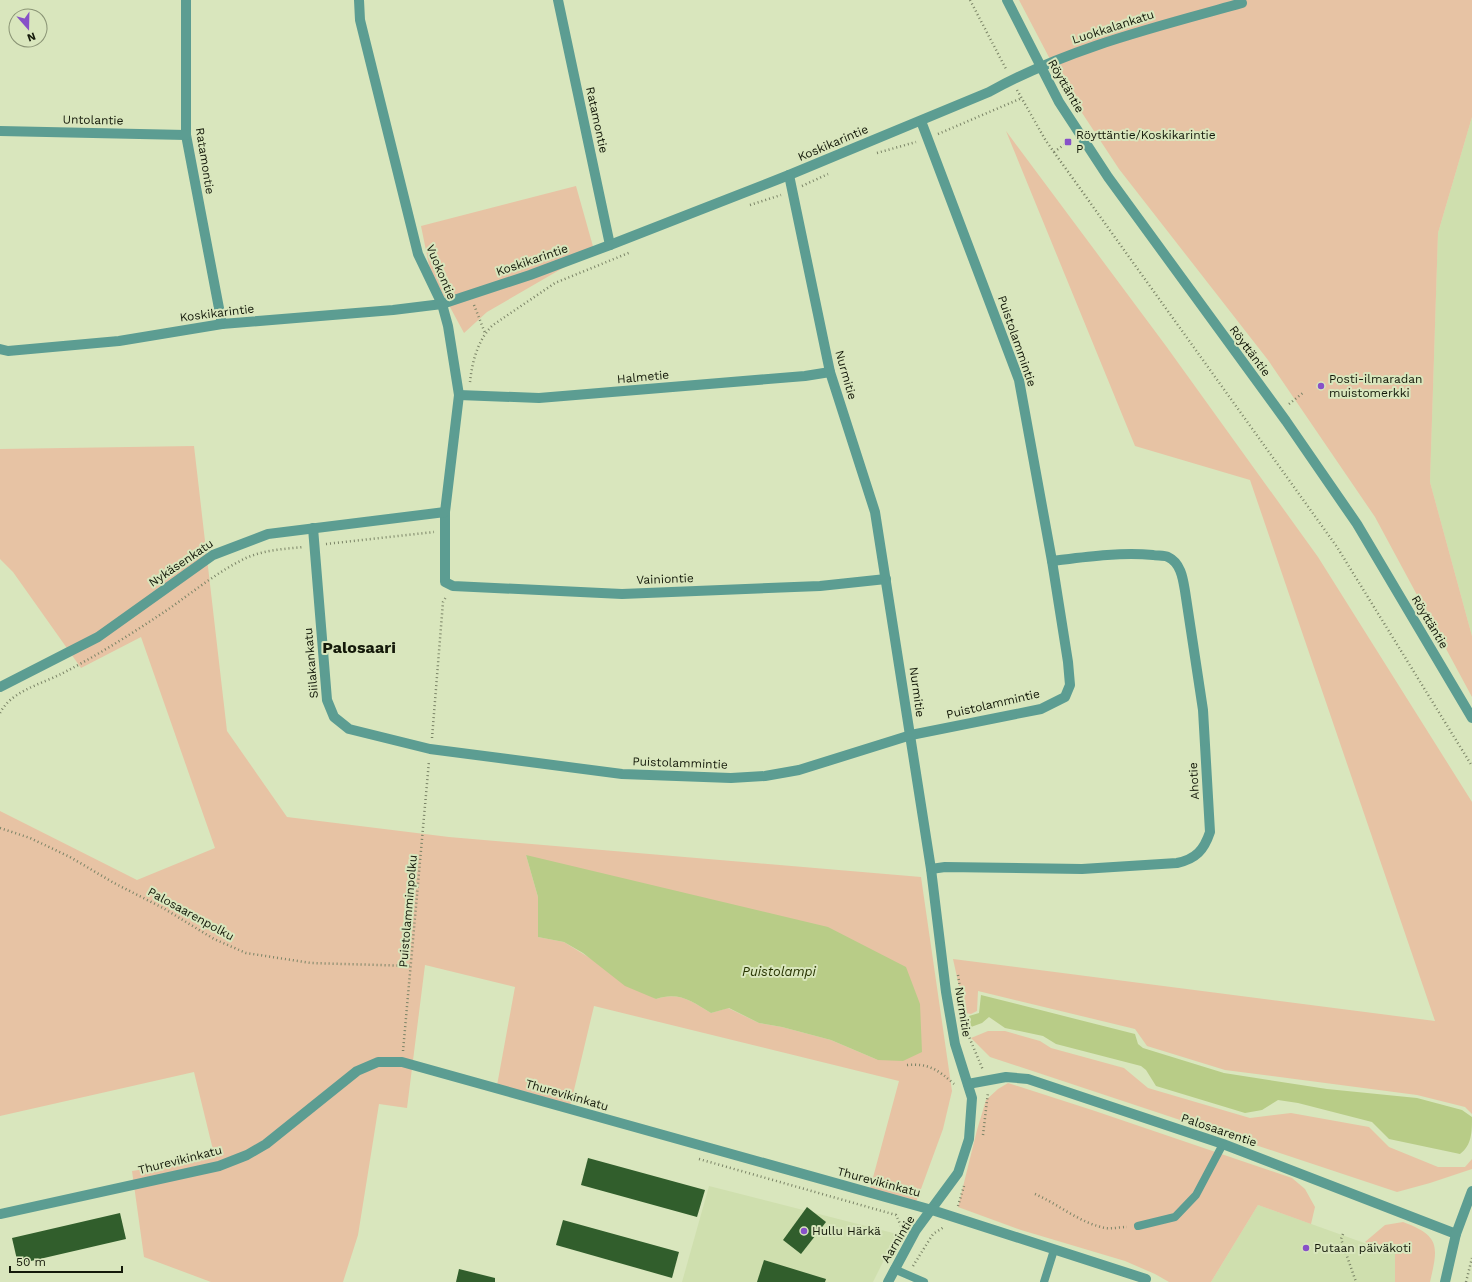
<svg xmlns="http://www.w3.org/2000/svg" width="1472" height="1282" font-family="'Work Sans',sans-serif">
<rect width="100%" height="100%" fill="#d9e6bd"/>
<!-- built -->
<g fill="#cfdfae">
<path d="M 1472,117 L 1472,636 L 1430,482 L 1438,233 Z"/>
<path d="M 709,1186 L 897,1234 L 873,1282 L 682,1282 Z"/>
<path d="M 1258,1205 L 1395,1254 L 1395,1282 L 1211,1282 Z"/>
</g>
<!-- green -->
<g fill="#e7c3a4" fill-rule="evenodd">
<path d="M 1019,0 L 1472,0 L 1472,117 L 1438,233 L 1430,482 L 1472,636 L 1472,697 L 1375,517 L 1268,360 L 1119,169 L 1063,84 Z"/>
<path d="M 1006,131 L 1166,346 L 1318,557 L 1472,802 L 1472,1114 L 1465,1107 L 1417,1095 L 1225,1070 L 1147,1046 L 1135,1029 L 978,991 L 977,1011 L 971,1014 L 965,1013 L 953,959 L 1435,1021 L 1250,480 L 1135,446 Z"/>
<path d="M 576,186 L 594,250 L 487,312 L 464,333 L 430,270 L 421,226 Z"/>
<path d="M 194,446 L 227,731 L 287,817 L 449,837 L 921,877 L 952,1091 L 943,1129 L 914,1208 L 868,1196 L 899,1081 L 594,1006 L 569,1111 L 496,1091 L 515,987 L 425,965 L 407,1108 L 379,1104 L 358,1235 L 343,1282 L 211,1282 L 144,1257 L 132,1171 L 215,1158 L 194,1072 L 0,1116 L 0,811 L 137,880 L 215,848 L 141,637 L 81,668 L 13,572 L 0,559 L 0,449 ZM 526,855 L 878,1060 L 831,1040 L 782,1027 L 759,1023 L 728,1008 L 711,1013 C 692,1001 678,991 656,999 L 564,942 L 538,937 L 538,897 Z"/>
<path d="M 988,1031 L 1005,1031 L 1040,1041 L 1051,1048 L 1124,1068 L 1148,1088 L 1250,1118 L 1291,1113 L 1369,1127 L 1389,1147 L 1438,1167 L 1465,1167 L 1472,1159 L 1472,1169 L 1430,1183 L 1397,1192 L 990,1057 L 971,1038 Z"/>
<path d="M 1008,1083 L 1095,1111 L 1292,1178 L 1305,1189 L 1315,1207 L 1311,1224 L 1258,1205 L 1211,1282 L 1169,1282 L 1155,1274 L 1125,1261 L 1021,1230 L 958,1207 L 977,1130 L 986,1100 L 998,1089 Z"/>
<path d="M 1403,1222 C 1441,1236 1438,1247 1430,1282 L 1395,1282 L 1395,1254 L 1365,1242 L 1385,1225 Z"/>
</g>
<!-- water -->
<g fill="#b8cc87">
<path d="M 526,855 L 828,927 L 906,967 L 920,1004 L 922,1052 L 903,1061 L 878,1060 L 831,1040 L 782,1027 L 759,1023 L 729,1008 L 711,1013 C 692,1001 678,991 656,999 L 625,986 L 583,953 L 564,942 L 538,937 L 538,897 Z"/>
<path d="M 981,995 L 1135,1034 L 1138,1044 L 1143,1048 L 1224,1073 L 1327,1089 L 1417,1098 L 1462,1110 L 1472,1117 C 1472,1132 1472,1145 1460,1154 L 1389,1139 L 1372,1122 L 1298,1103 L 1278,1100 L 1262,1110 L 1245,1113 L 1156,1086 L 1146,1070 L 1141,1066 L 1056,1044 L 1043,1036 L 1005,1028 L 989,1017 L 982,1023 L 971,1027 L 969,1016 L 979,1013 Z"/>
</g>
<!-- building -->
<g fill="#315e2c">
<path d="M 588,1158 L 705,1190 L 697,1217 L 581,1185 Z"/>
<path d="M 807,1207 L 826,1222 L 801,1254 L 783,1240 Z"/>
<path d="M 120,1213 L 126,1239 L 18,1264 L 12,1238 Z"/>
<path d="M 563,1220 L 679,1252 L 672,1278 L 556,1245 Z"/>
<path d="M 764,1260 L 826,1279 L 825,1282 L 757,1282 Z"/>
<path d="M 459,1269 L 495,1278 L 495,1282 L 456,1282 Z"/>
</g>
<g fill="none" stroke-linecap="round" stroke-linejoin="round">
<!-- path -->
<g stroke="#7a8366" stroke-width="2.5" stroke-dasharray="1 3" stroke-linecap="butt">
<path d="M 970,0 L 1006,69"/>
<path d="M 1017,90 L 1046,141 L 1337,547 L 1472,766"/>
<path d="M 938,134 L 1022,98"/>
<path d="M 1054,152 L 1068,142"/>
<path d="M 877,153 L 916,142"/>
<path d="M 802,186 L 828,174"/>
<path d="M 750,205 L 781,195"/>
<path d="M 474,305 L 485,333"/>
<path d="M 470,382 C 472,362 478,339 493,325 L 555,283 L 631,252"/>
<path d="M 1289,404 L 1304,392"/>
<path d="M 326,544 L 434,532"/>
<path d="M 0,713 C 11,691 42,684 63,673 C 100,654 136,631 170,608 C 194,591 219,571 246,558 C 264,550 284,549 303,547"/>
<path d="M 432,738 L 443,602 L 446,597"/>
<path d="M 0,828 L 30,838 L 70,857 L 114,883 L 163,908 L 214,939 L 246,953 L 311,963 L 412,966"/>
<path d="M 958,975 L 967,1032 L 983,1070"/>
<path d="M 403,1051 L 429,761"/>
<path d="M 907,1065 C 929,1063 938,1070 954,1084"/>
<path d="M 983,1135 L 988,1092"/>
<path d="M 699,1159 L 896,1215 L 901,1226 L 905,1227"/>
<path d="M 1035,1194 C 1058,1204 1080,1223 1105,1228 C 1112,1229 1120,1227 1127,1227"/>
<path d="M 958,1206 L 964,1186"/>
<path d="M 1343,1234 L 1341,1239 L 1356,1282"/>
<path d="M 913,1266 L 933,1234 L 944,1227"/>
<path d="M 1466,1282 L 1472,1258"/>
</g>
<!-- service -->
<g stroke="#5c9d92" stroke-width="8">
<path d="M 1138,1226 L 1175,1217 L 1196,1195 L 1223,1144"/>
<path d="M 894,1269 L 924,1282"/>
<path d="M 1044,1282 L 1054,1250"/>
</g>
<!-- minor -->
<g stroke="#5c9d92" stroke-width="10">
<path d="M 186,0 L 186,135 L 222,324"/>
<path d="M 359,0 L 360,20 L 418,254 L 442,304 L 448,326 L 459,395 L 445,512 L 445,582 L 453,586 L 622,594 L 820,586 L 886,579"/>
<path d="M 558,0 L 610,245"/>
<path d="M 0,131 L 186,135"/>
<path d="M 789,175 L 830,372 L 875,512 L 931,869 L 946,992 L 955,1044 L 972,1098 L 969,1139 L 958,1173 L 916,1230 L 888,1282"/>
<path d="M 0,349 L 8,351 L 119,341 L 222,324 L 393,310 L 442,304 L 530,275 L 610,245 L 789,175 L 989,92 C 1068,48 1156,27 1242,3"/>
<path d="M 459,395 L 539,398 L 805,376 L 830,372"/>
<path d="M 313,528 L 327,700 L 334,717 L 349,729 L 430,749 L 622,774 L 731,778 L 765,776 L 799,770 L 911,735 L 1041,709 L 1065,697 L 1070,685 L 1068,662 L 1052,561 L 1019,380 L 921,121"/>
<path d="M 0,687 L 98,637 L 213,555 L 268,534 L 445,512"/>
<path d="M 931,869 L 945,867 L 1082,869 L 1177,863 C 1196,859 1204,850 1210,832 L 1203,710 L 1185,591 C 1183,579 1181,563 1168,557 C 1164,555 1157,556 1153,555 C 1119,552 1085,557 1052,561"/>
<path d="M 968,1084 L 1006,1077 L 1028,1079 L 1223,1144 L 1456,1234"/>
<path d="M 0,1214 L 219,1166 L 247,1155 L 266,1144 L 357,1071 L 378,1062 L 402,1062 L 932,1210 L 1146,1279"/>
<path d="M 1445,1282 L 1456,1234 L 1472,1191"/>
</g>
<!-- tertiary -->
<path stroke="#5c9d92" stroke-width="10" d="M 1007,0 L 1059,102 L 1108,177 L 1286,421 L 1357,524 L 1472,718"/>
</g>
<!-- markers -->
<g fill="#8751c8" stroke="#d9e6bd" stroke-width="1.5">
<rect x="1064" y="138" width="8" height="8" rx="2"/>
<circle cx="1321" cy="386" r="4"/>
<circle cx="804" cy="1231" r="4"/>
<circle cx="1306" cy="1248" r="4"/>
</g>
<g text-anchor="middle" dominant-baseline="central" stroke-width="4" stroke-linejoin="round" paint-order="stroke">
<!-- street labels -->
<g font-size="12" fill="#14190a" stroke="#d9e6bd">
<text transform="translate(1113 27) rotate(-18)">Luokkalankatu</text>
<text transform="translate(1066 86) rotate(60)">Röyttäntie</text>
<text transform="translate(93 120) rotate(1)">Untolantie</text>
<text transform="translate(597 120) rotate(78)">Ratamontie</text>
<text transform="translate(833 143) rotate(-23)">Koskikarintie</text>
<text transform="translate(205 161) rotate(81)">Ratamontie</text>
<text transform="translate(532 260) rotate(-19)">Koskikarintie</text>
<text transform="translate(441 272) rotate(67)">Vuokontie</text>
<text transform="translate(217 313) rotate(-7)">Koskikarintie</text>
<text transform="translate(1017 341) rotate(71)">Puistolammintie</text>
<text transform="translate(1250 351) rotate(53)">Röyttäntie</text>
<text transform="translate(846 375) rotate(74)">Nurmitie</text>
<text transform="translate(643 377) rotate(-5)">Halmetie</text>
<text transform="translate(181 563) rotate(-34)">Nykäsenkatu</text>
<text transform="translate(665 579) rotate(-2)">Vainiontie</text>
<text transform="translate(1430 622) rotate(59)">Röyttäntie</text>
<text transform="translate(311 663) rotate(-95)">Siilakankatu</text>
<text transform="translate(917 692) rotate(82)">Nurmitie</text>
<text transform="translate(993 704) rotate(-13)">Puistolammintie</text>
<text transform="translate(680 763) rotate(2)">Puistolammintie</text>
<text transform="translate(1194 781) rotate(-93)">Ahotie</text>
<text transform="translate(408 911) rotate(-85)">Puistolamminpolku</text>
<text transform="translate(191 914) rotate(29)">Palosaarenpolku</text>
<text transform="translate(963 1012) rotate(81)">Nurmitie</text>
<text transform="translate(567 1095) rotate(16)">Thurevikinkatu</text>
<text transform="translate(1219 1130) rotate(19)">Palosaarentie</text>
<text transform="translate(180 1160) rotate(-14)">Thurevikinkatu</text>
<text transform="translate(879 1182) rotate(15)">Thurevikinkatu</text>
<text transform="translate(898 1239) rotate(-59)">Aarnintie</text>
</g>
<!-- poi labels -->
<g font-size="12" fill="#14190a" stroke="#d9e6bd" text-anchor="start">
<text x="1076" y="135">Röyttäntie/Koskikarintie<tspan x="1076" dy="14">P</tspan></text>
<text x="1329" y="379">Posti-ilmaradan<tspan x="1329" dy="14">muistomerkki</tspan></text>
<text x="812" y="1231">Hullu Härkä</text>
<text x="1314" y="1248">Putaan päiväkoti</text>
</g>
<!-- water labels -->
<g font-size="13" font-style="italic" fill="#273300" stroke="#d9e6bd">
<text x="779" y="971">Puistolampi</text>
</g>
<!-- district labels -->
<g font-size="16" font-weight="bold" fill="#14190a" stroke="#d9e6bd">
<text x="359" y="647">Palosaari</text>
</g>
</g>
<!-- north arrow -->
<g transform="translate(28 28) rotate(160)"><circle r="19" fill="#d9e6bd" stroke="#8a9475"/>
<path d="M0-3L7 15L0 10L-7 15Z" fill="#8751c8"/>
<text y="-6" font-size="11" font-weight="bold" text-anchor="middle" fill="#14190a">N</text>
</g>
<!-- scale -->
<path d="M10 1266v6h112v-6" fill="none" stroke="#14190a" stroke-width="2"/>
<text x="16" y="1266" font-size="12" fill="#14190a" stroke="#d9e6bd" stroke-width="3" paint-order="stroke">50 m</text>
</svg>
